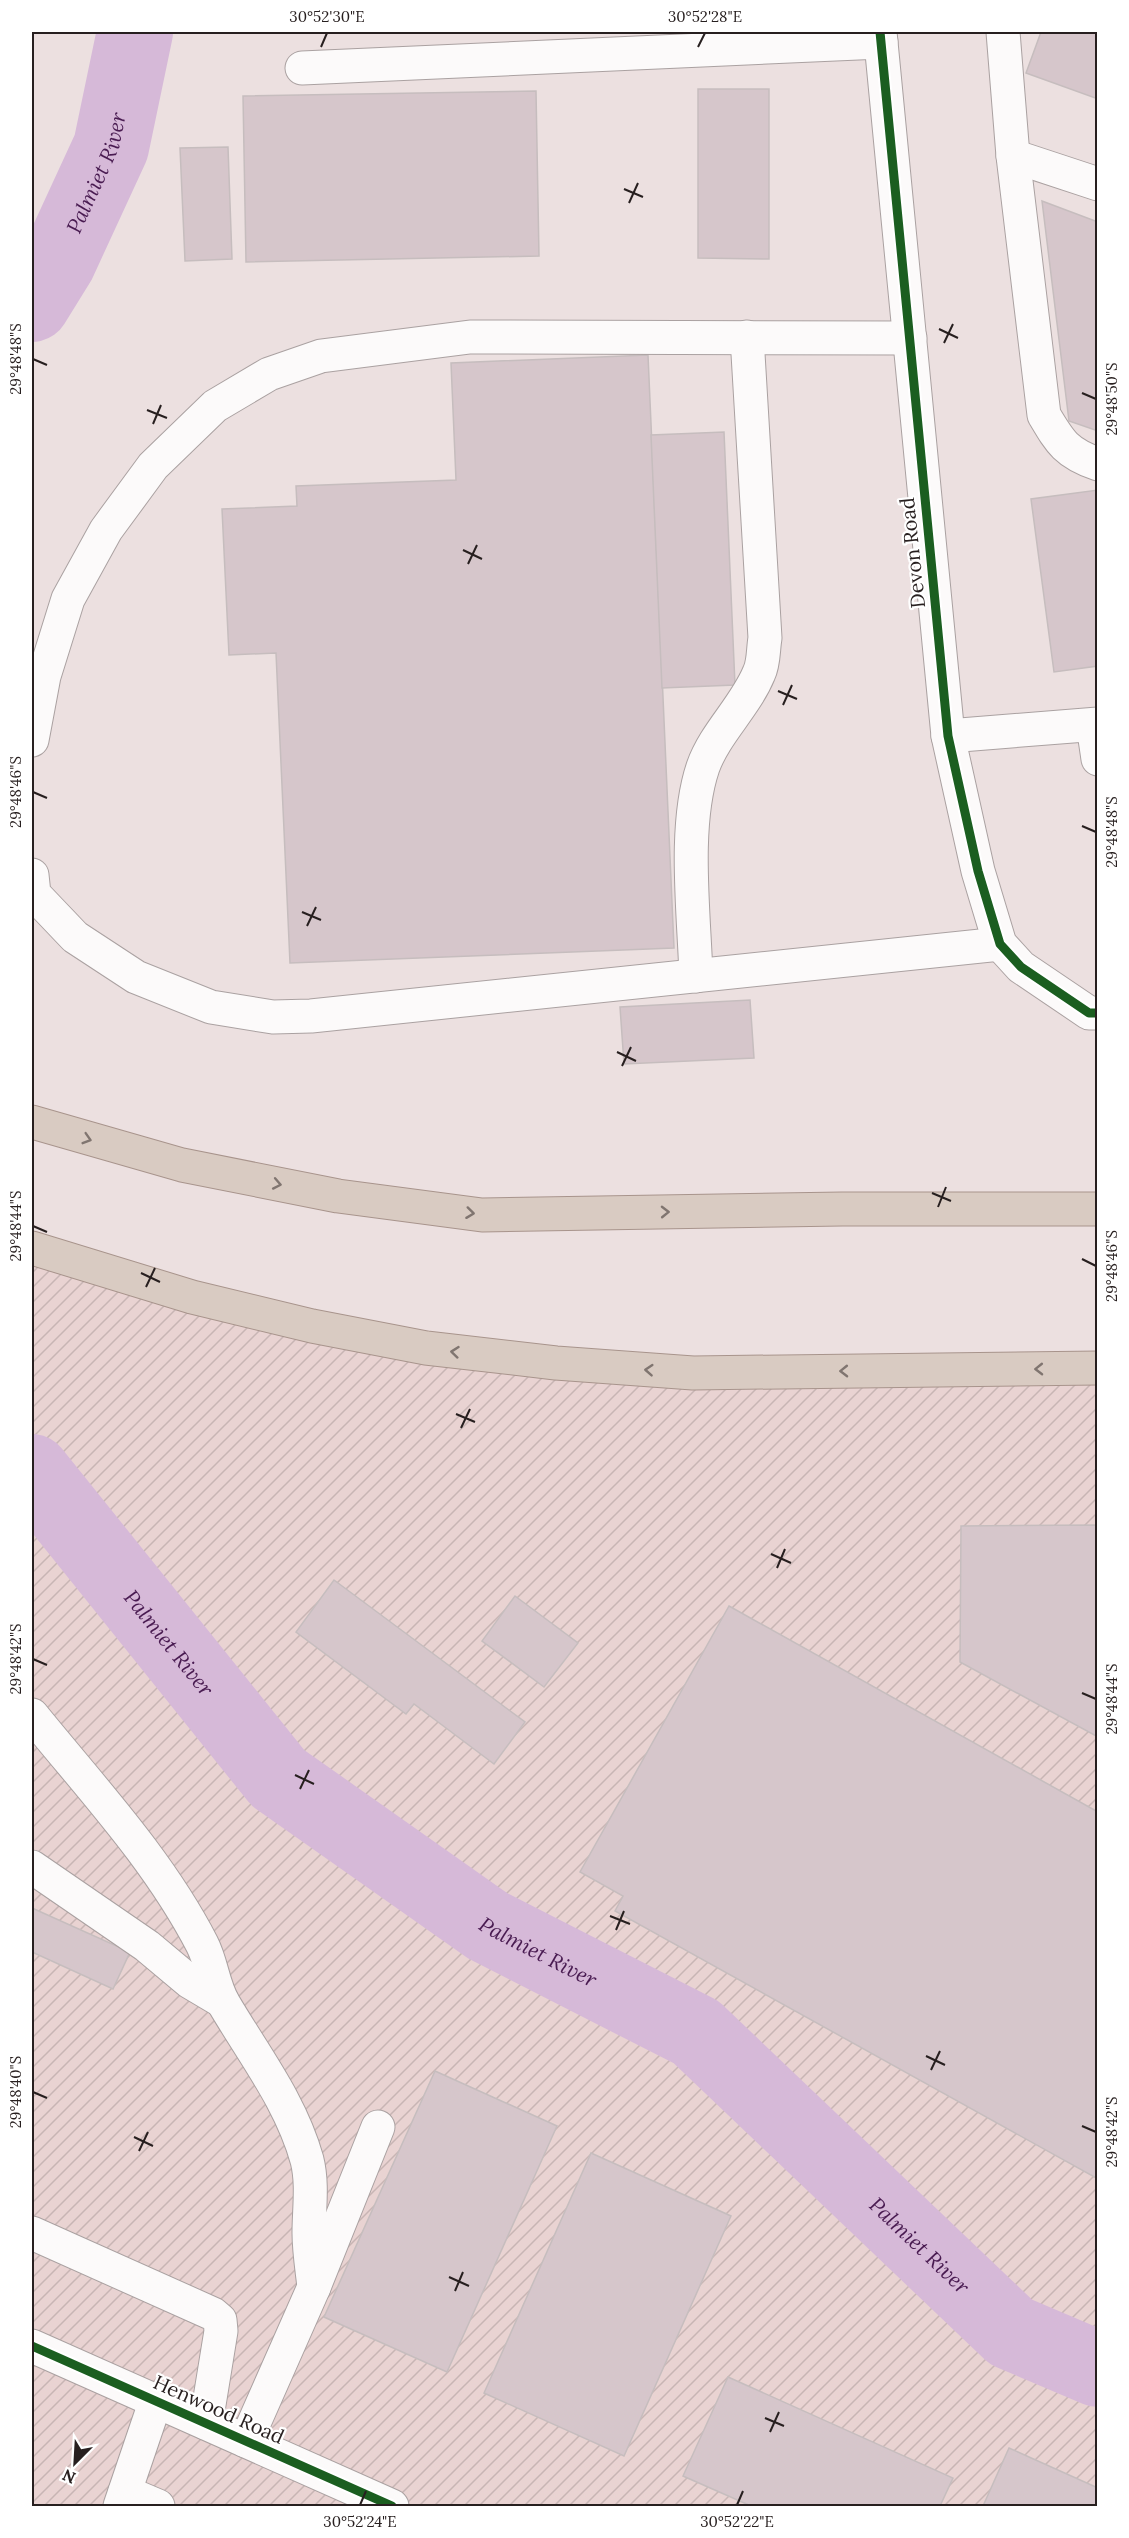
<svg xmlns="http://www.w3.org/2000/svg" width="1129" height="2538" font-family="Lora,serif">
<defs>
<pattern id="industrial-furrows" width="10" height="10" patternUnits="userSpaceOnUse" patternTransform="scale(1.5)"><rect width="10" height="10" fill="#e9d3d2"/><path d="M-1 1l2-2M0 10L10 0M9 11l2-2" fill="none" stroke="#c8b5b4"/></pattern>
</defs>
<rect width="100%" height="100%" fill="#ece0e0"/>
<!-- industrial -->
<path fill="url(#industrial-furrows)" d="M 32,1252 L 424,1349 L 1097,1369 L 1097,2506 L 32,2506 Z"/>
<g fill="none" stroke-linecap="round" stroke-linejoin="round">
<!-- river -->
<g stroke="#d6b9d8" stroke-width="76">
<path id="s1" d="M 32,304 L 58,262 L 111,147 L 135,32"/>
<path id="s2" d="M 32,1472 L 278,1778 L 488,1926 L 696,2032 L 1011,2332 L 1098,2369"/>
</g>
</g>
<!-- building -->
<g fill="#d6c6cb" stroke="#c6bdbe" stroke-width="1.5">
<path d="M 1041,32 L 1098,32 L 1098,99 L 1026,73 Z"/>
<path d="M 698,89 L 769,89 L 769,259 L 698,258 Z"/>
<path d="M 536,91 L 539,256 L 246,262 L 243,96 Z"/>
<path d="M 228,147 L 232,259 L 185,261 L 180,148 Z"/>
<path d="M 1042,201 L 1098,222 L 1098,431 L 1069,421 Z"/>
<path d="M 648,355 L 674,948 L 290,963 L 276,653 L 229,655 L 222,509 L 297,506 L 296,486 L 456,480 L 451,363 Z"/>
<path d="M 724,432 L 735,685 L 662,688 L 651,435 Z"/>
<path d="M 1098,490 L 1098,666 L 1054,672 L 1031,499 Z"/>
<path d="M 750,1000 L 754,1058 L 624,1064 L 620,1007 Z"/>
<path d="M 1098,1525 L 1098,1737 L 960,1662 L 961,1526 Z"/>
<path d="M 334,1580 L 525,1722 L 494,1764 L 414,1704 L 406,1714 L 296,1632 Z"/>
<path d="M 515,1596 L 578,1643 L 544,1687 L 482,1641 Z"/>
<path d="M 729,1606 L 1098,1812 L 1098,2179 L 615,1911 L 623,1896 L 580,1872 Z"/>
<path d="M 32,1908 L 130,1952 L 113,1989 L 32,1952 Z"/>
<path d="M 435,2071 L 557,2126 L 447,2372 L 324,2317 Z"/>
<path d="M 591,2153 L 731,2216 L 624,2456 L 484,2393 Z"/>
<path d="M 728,2377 L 953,2478 L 940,2506 L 751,2506 L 683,2476 Z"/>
<path d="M 1009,2448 L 1098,2488 L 1098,2506 L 983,2506 Z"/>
</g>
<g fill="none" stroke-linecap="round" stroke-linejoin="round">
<!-- minor casing -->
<g stroke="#aaa1a1" stroke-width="35">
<g id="minor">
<path d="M 880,32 L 948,736 L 978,871 L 1000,944 L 1021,967 L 1089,1013 L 1098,1013"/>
<path d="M 1003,32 L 1013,156 L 1044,415 C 1060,442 1066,453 1098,464"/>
<path d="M 302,68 L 881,42"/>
<path d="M 1013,156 L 1098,184"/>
<path d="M 1093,725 L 1098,759"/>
<path d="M 948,736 L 1098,724"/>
<path d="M 32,740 L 44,676 L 68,599 L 106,530 L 153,466 L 215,406 L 269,374 L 321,356 L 470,337 L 910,338"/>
<path d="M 32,875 L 34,894 L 75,937 L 136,977 L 211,1007 L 273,1017 L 311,1016 L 1000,944"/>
<path d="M 696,976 C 694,913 683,826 703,767 C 715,733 745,707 759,673 C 764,663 763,649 765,638 L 747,337"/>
<path d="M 32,1715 C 92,1789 158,1859 202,1944 C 212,1963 213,1986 224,2004 C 254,2055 291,2102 307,2160 C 313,2184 309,2209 309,2233 C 309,2251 312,2269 314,2287"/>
<path d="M 32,1867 L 147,1946 L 190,1982 L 222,2001"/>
<path d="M 32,2233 L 213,2314 L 220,2320 L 221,2331 L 206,2423"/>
<path d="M 32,2346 L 392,2506"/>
<path d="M 246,2441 L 314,2287 L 378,2127"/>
<path d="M 125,2492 L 158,2506"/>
<path d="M 120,2506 L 156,2400"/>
</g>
</g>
<!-- highway casing -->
<g stroke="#a8948c" stroke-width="35">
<g id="highway">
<path d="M 32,1122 L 182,1165 L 338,1196 L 482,1215 L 842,1209 L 1098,1209"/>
<path d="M 32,1248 L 192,1297 L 312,1326 L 426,1348 L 556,1363 L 693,1373 L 1098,1368"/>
</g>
</g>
<!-- minor -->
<use href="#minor" stroke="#fcfafa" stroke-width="33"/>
<!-- highway -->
<use href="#highway" stroke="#d9cbc2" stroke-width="33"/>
<!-- cycleway casing -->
<g stroke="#fff" stroke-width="13">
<g id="cycleway">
<path d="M 880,32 L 948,736 L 978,871 L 1000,944 L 1021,967 L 1089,1013 L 1098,1013"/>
<path d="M 32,2346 L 392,2506"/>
</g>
</g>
<!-- cycleway -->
<use href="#cycleway" stroke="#1b5e20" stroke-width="9"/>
</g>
<!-- one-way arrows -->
<defs><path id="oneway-chevron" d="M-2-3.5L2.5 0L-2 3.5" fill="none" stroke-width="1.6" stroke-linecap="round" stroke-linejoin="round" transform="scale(1.5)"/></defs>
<g stroke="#807570">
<use href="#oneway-chevron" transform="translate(87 1139) rotate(17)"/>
<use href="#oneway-chevron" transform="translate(277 1184) rotate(11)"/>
<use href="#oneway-chevron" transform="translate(665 1212) rotate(-1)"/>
<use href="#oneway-chevron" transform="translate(470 1213) rotate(7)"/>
<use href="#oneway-chevron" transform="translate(455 1352) rotate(-174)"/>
<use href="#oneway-chevron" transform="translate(1039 1369) rotate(179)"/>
<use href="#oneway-chevron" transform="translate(649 1370) rotate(-176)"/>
<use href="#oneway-chevron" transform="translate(844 1371) rotate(179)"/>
</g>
<!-- ticks -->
<path fill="none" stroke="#271f1f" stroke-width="2" d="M 321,47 L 327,33M 698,47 L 705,33M 624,189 L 643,197M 629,203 L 638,183M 939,329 L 958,338M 944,343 L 953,324M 33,359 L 47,365M 1082,393 L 1096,399M 147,410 L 167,418M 153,424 L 161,405M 463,550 L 482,559M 468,564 L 477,545M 778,691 L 797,699M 783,705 L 792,685M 33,792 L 47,798M 1082,826 L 1096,832M 302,912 L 321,920M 307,926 L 316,907M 617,1052 L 636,1061M 622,1066 L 631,1047M 932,1193 L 951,1201M 938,1207 L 946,1187M 33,1226 L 47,1232M 1082,1259 L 1096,1266M 141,1273 L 160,1282M 146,1287 L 155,1268M 456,1414 L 475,1422M 461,1428 L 470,1409M 771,1554 L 791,1563M 777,1568 L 785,1549M 33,1659 L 47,1665M 1082,1693 L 1096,1699M 295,1775 L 314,1784M 300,1789 L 309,1770M 610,1916 L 630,1924M 616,1930 L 624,1911M 926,2056 L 945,2065M 931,2070 L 940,2051M 33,2092 L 47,2098M 1082,2126 L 1096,2132M 134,2137 L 153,2146M 139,2151 L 148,2132M 449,2277 L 469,2286M 455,2291 L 463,2272M 765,2418 L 784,2426M 770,2432 L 779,2412M 360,2505 L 366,2491M 737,2505 L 743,2491"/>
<g text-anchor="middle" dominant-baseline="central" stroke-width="4.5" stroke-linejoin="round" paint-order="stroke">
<!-- street labels -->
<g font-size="20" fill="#271f1f" stroke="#fff">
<text transform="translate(912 553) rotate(-96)">Devon Road</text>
<text transform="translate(219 2409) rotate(24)">Henwood Road</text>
</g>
<!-- water labels -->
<g font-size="21" font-style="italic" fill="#491b51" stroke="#fff">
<text stroke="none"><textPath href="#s1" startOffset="147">Palmiet River</textPath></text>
<text stroke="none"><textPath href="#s2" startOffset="219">Palmiet River</textPath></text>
<text stroke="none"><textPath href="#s2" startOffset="706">Palmiet River</textPath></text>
<text stroke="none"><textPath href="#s2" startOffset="1192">Palmiet River</textPath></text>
</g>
</g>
<!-- border -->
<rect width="1129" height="2538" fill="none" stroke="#ffffff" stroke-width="66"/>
<!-- north arrow -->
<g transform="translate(75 2463) rotate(204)" stroke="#ffffff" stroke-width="4.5" paint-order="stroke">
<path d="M0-4.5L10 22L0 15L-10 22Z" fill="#271f1f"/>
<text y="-9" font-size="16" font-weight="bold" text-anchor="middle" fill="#271f1f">N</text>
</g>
<rect x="33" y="33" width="1063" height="2472" fill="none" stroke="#271f1f" stroke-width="2"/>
<g font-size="15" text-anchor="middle" fill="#271f1f">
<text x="327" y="22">30°52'30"E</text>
<text x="705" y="22">30°52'28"E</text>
<text transform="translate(16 359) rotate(-90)" y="5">29°48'48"S</text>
<text transform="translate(1112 399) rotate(-90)" y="5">29°48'50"S</text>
<text transform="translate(16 792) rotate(-90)" y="5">29°48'46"S</text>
<text transform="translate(1112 832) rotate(-90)" y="5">29°48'48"S</text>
<text transform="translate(16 1226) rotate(-90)" y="5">29°48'44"S</text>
<text transform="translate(1112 1266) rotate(-90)" y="5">29°48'46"S</text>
<text transform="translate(16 1659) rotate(-90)" y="5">29°48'42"S</text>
<text transform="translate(1112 1699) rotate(-90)" y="5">29°48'44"S</text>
<text transform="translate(16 2092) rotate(-90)" y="5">29°48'40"S</text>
<text transform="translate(1112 2132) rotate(-90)" y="5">29°48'42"S</text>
<text x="360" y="2527">30°52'24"E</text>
<text x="737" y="2527">30°52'22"E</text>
</g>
</svg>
